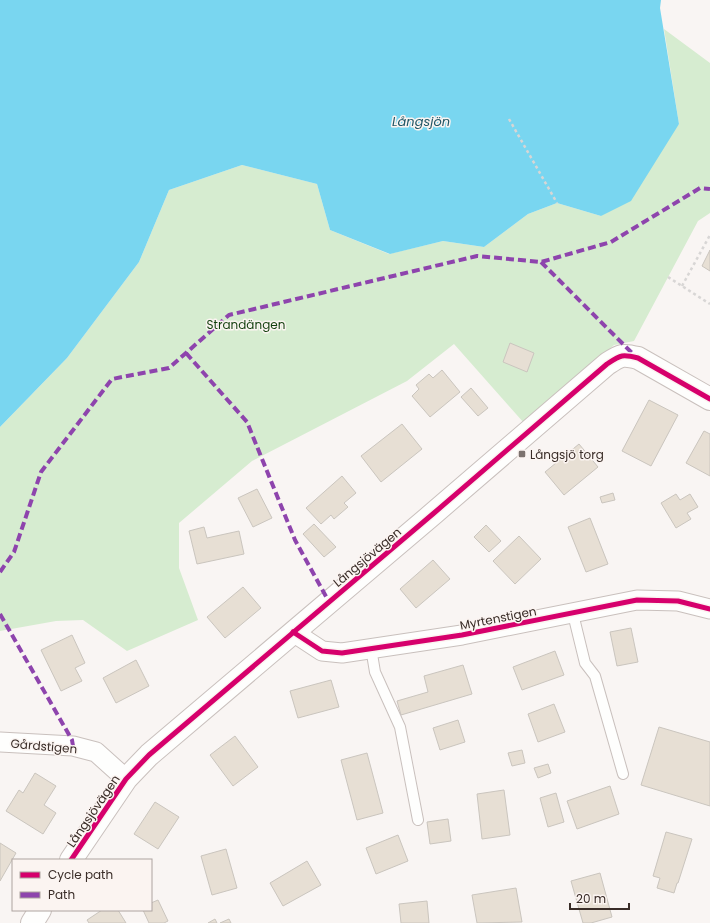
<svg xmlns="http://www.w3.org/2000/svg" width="710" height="923" font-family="Poppins,sans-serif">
<rect width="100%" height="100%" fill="#f9f5f3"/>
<!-- green -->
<path fill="#d6ecd0" d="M 664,29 L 710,63 L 710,213 L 698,221 L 634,341 L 614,345 L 524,423 L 454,344 L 407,381 L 252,461 L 179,523 L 179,568 L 198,620 L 127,651 L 83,620 L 56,621 L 0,631 L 0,427 L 67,358 L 139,262 L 169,190 L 242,165 L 317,184 L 330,230 L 389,254 L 443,241 L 484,247 L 528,214 L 557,203 L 601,216 L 679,124 Z"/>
<!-- water -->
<path fill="#79d6f0" d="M 0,0 L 661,0 L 660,8 L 679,124 L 631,201 L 601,216 L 557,203 L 528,214 L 484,247 L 443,241 L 390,254 L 330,230 L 317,184 L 242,165 L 169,190 L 139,262 L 67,358 L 0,427 Z"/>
<!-- building -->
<g fill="#e7dfd4" stroke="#cac5be">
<path d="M 710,250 L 710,271 L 702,266 Z"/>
<path d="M 510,343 L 534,353 L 527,372 L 503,362 Z"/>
<path d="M 442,370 L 460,392 L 430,417 L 412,396 L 419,389 L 416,385 L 429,374 L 433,378 Z"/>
<path d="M 471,388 L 488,408 L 478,416 L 461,397 Z"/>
<path d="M 649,400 L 678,415 L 651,466 L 622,451 Z"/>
<path d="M 402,424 L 422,449 L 381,482 L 361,456 Z"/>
<path d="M 704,431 L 710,434 L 710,476 L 686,463 Z"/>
<path d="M 579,444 L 598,467 L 564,495 L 545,472 Z"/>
<path d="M 342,476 L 356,493 L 344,503 L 348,507 L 334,519 L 331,515 L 321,524 L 306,508 Z"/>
<path d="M 257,489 L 272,518 L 253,527 L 238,498 Z"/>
<path d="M 613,493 L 615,500 L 602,503 L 600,497 Z"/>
<path d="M 676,494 L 680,500 L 690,494 L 698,507 L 687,513 L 691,519 L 676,528 L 661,503 Z"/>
<path d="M 590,518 L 608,564 L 586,572 L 568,527 Z"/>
<path d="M 314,524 L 336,547 L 324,557 L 303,534 Z"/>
<path d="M 486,525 L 501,541 L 489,552 L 474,537 Z"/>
<path d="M 204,527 L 207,538 L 239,531 L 244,554 L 197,564 L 189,531 Z"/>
<path d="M 519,536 L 541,559 L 515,584 L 493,561 Z"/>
<path d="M 433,560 L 450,579 L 416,608 L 400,589 Z"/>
<path d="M 243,587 L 261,608 L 225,638 L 207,617 Z"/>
<path d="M 631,628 L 638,662 L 617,666 L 610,632 Z"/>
<path d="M 72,635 L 85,663 L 75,668 L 82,681 L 61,691 L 41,650 Z"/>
<path d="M 555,651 L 564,675 L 522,690 L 513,667 Z"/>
<path d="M 136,660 L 149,686 L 116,703 L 103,678 Z"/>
<path d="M 463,665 L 472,694 L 401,715 L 397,701 L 428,692 L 424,676 Z"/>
<path d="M 331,680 L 339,707 L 298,718 L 290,691 Z"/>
<path d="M 554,704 L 565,732 L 538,742 L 528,714 Z"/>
<path d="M 458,720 L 465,742 L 440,750 L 433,728 Z"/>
<path d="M 659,727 L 710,742 L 710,806 L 641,785 Z"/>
<path d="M 235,736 L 258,767 L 233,786 L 210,755 Z"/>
<path d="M 522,750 L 525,763 L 512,766 L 508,753 Z"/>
<path d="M 367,753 L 383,813 L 357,820 L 341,760 Z"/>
<path d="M 548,764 L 551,773 L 538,778 L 534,768 Z"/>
<path d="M 35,773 L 56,786 L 44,805 L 56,813 L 43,834 L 6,811 L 19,790 L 23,793 Z"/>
<path d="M 610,786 L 619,814 L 577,829 L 567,801 Z"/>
<path d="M 504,790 L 510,835 L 482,839 L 477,794 Z"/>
<path d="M 556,793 L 564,822 L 548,827 L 540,798 Z"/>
<path d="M 155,802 L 179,817 L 158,849 L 134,834 Z"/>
<path d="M 448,819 L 451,841 L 430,844 L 427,822 Z"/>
<path d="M 666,832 L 692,839 L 678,883 L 677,883 L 674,893 L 657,888 L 660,878 L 653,876 Z"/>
<path d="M 398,835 L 408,861 L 376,874 L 366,848 Z"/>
<path d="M 0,843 L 16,853 L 0,881 Z"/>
<path d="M 226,849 L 237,888 L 212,895 L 201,856 Z"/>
<path d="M 307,861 L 321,885 L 283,906 L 270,883 Z"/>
<path d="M 600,873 L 612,917 L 591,923 L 583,923 L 571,881 Z"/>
<path d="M 516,888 L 522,922 L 477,923 L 472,895 Z"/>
<path d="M 158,900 L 168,921 L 164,923 L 149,923 L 143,910 L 151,910 L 151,903 Z"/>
<path d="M 427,901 L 429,923 L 401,923 L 399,904 Z"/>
<path d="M 102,910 L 118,910 L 126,923 L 89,923 L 87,920 Z"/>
<path d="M 215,919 L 217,923 L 208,923 Z"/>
<path d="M 229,919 L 231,923 L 220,923 Z"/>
</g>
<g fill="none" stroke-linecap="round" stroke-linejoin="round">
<!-- lane casing -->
<g stroke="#c9c0bd" stroke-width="12">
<g id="lane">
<path d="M 573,614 L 585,663 L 595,676 L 623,774"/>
<path d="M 371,648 L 375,672 L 400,727 L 418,820"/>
</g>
</g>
<!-- street casing -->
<g stroke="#c9c0bd" stroke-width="21">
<g id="street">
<path d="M 293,632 L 322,651 L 342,653 L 462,635 L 637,600 L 678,601 L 710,609"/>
<path d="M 0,742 L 73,746 L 96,752 L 126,779"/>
</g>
</g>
<!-- secondary casing -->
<g stroke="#c9c0bd" stroke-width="24">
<g id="secondary">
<path d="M 71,860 L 126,779 L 149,755 L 434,513 L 607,364 C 621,355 622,354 638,358 L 710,399"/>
<path d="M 32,923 L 40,910"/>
</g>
</g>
<!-- path -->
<g stroke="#d8d6d5" stroke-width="2.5" stroke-dasharray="3 3" stroke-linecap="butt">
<path d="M 509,119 L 557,203"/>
<path d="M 668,277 L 710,304"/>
<path d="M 682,286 L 710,235"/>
</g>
<!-- lane -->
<use href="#lane" stroke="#fefefd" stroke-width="10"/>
<!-- street -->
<use href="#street" stroke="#fefefd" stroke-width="19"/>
<!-- secondary -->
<use href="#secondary" stroke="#fefefd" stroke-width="22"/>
<!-- quiet -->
<g stroke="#8e44ad" stroke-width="4" stroke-dasharray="8 4" stroke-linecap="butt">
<path d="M 541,262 L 636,357"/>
<path d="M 186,353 L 247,422 L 295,540 L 329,602"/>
<path d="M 0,572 L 14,552 L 41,472 L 112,379 L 169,368 L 229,315 L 477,256 L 541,262 L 611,242 L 700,188 L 710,189"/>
<path d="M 0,614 L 72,740 L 73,746"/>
</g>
<!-- cycleway casing -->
<g stroke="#fbf4f1" stroke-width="8">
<g id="cycleway">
<path d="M 293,632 L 322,651 L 342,653 L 462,635 L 637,600 L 678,601 L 710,609"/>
<path d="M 71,860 L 126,779 L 149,755 L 434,513 L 607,364 C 621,355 622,354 638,358 L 710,399"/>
</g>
</g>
<!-- cycleway -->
<use href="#cycleway" stroke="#d6006c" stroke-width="5"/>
</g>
<!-- markers -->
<rect fill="#7c726e" stroke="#fbf4f1" stroke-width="1.5" x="518" y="450" width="8" height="8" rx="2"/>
<g text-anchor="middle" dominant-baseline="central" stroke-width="3" stroke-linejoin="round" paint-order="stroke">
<!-- park labels -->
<g font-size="12" fill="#123f0d" stroke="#fbf4f1">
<text x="246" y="324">Strandängen</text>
</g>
<!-- poi labels -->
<g font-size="12" fill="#392c27" stroke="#fbf4f1" text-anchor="start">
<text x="530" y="454">Långsjö torg</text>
</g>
<!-- street labels -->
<g font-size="12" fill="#392c27" stroke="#fbf4f1">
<text transform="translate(367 557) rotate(-40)">Långsjövägen</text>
<text transform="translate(498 618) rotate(-11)">Myrtenstigen</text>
<text transform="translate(44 746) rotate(5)">Gårdstigen</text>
<text transform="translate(93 811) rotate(-56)">Långsjövägen</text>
</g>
<!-- water labels -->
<g font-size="13" font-style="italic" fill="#215767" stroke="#fbf4f1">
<text x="421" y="121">Långsjön</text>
</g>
</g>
<!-- legend -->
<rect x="12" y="859" width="140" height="52" fill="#fbf4f1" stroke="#ada4a0"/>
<rect x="20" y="872" width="20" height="6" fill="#d6006c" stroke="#ada4a0"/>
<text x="48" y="879" font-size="12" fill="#392c27">Cycle path</text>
<rect x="20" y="892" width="20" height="6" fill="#8e44ad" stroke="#ada4a0"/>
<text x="48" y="899" font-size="12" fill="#392c27">Path</text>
<!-- scale -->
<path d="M570 903v6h59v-6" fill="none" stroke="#392c27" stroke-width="2"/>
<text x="576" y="903" font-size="12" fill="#392c27" stroke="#fbf4f1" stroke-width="3" paint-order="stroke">20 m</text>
</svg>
